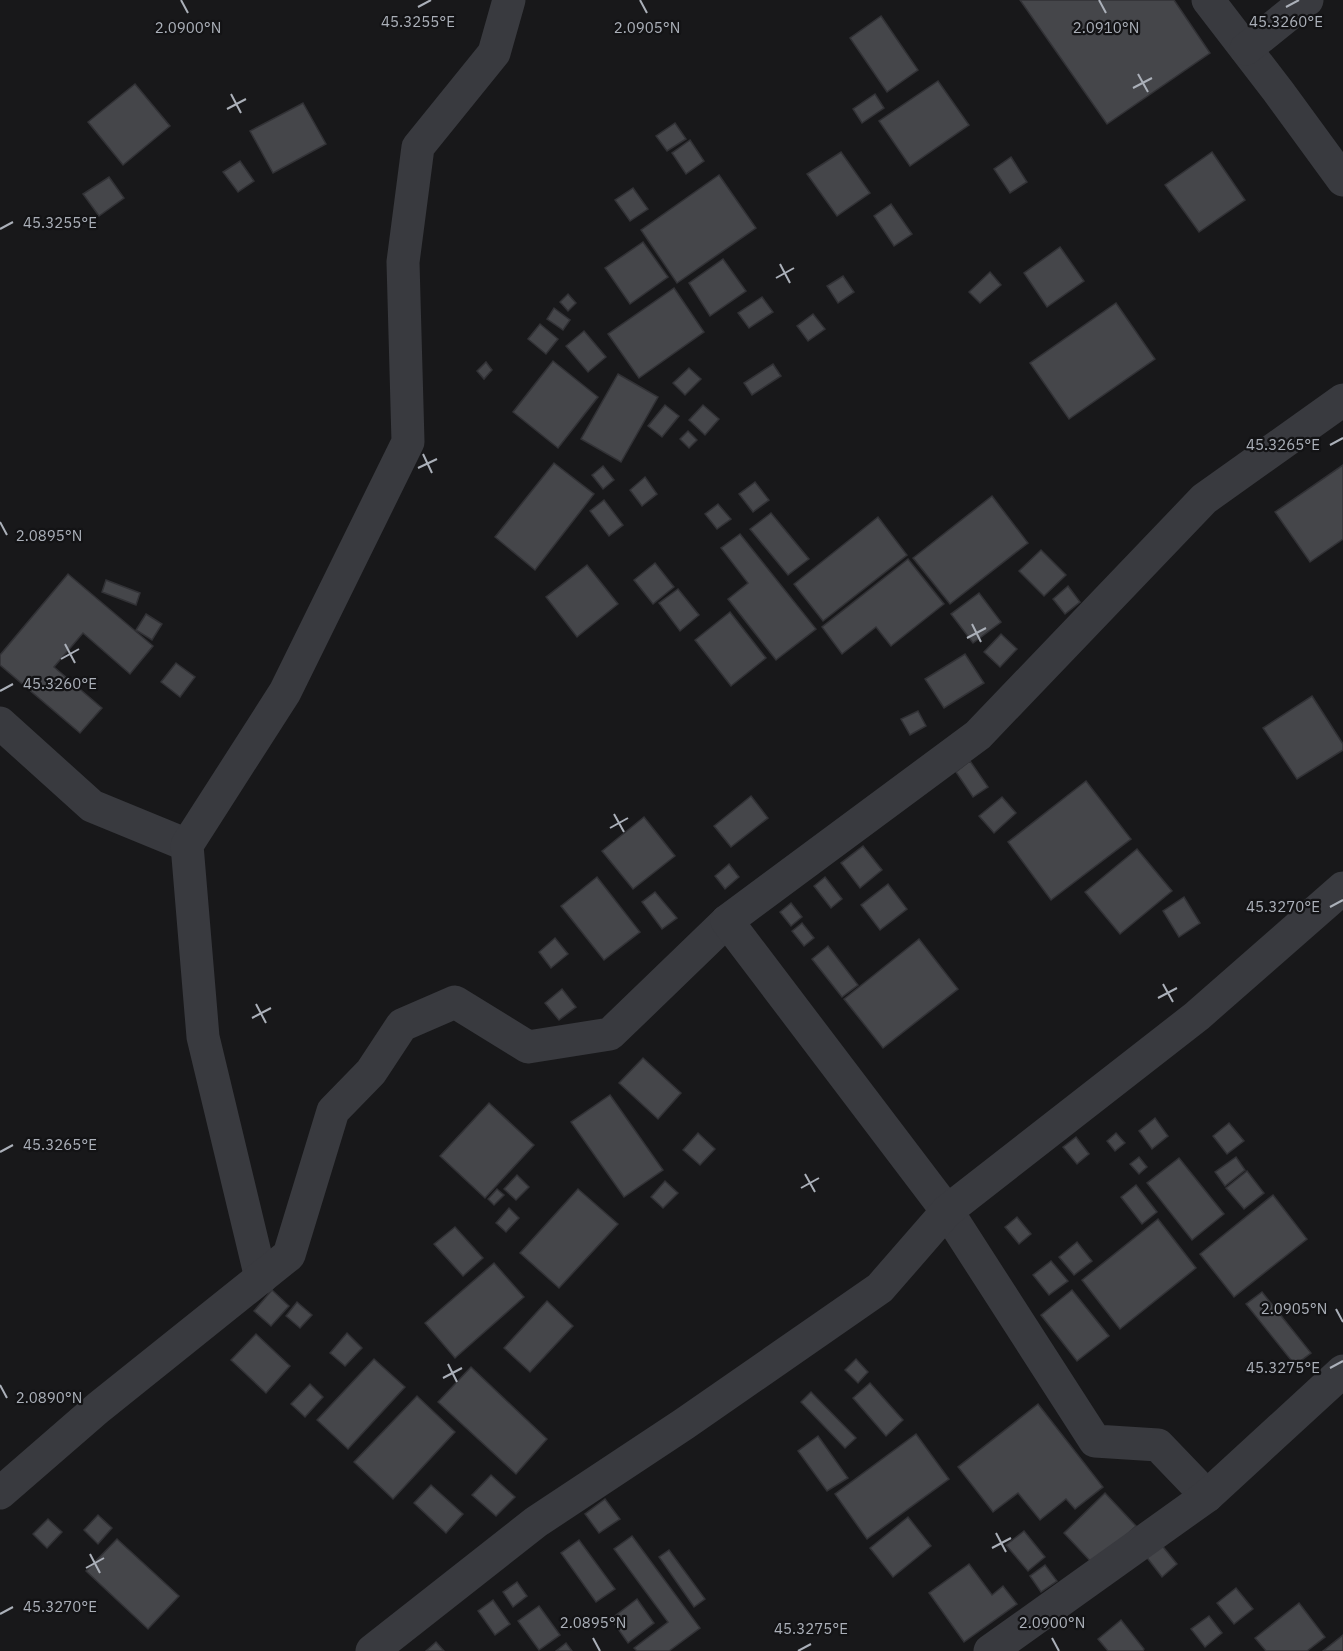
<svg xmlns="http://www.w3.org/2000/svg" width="1343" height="1651" font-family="'IBM Plex Sans',sans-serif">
<rect width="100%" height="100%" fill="#18181a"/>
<!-- building -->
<g fill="#45464a" stroke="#323236" stroke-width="1.5">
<path d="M 1020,0 L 1174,0 L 1210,53 L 1107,124 Z"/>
<path d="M 881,16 L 918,70 L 887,92 L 850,38 Z"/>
<path d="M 938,81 L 969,125 L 910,166 L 879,121 Z"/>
<path d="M 135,84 L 170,126 L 123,165 L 88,122 Z"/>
<path d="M 875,94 L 884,108 L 862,123 L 853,109 Z"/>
<path d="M 303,103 L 326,144 L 273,173 L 250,131 Z"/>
<path d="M 675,123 L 686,139 L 667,151 L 656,136 Z"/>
<path d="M 690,140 L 704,161 L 686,174 L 672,153 Z"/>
<path d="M 841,152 L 870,193 L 837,216 L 807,174 Z"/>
<path d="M 1212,152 L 1245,200 L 1199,232 L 1165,185 Z"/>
<path d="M 1011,157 L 1027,182 L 1010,193 L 994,169 Z"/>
<path d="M 240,161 L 254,181 L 238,192 L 223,172 Z"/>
<path d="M 719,175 L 756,228 L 677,283 L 641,230 Z"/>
<path d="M 109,177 L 124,198 L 99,216 L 83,194 Z"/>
<path d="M 633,188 L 648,209 L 630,221 L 615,200 Z"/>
<path d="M 891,204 L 912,234 L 894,246 L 874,216 Z"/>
<path d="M 643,242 L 668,277 L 630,304 L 605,268 Z"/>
<path d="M 1060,247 L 1084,281 L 1047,307 L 1024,273 Z"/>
<path d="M 723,259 L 746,291 L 710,316 L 689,283 Z"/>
<path d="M 990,272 L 1001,285 L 980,303 L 969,292 Z"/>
<path d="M 843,276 L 854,292 L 838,303 L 827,286 Z"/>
<path d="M 674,288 L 704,332 L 639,378 L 608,334 Z"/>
<path d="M 568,294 L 576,303 L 568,311 L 560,302 Z"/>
<path d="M 762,297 L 773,312 L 749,328 L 738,313 Z"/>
<path d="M 1116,303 L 1155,359 L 1069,419 L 1030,363 Z"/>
<path d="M 554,308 L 570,320 L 563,330 L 547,319 Z"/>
<path d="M 813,314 L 825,329 L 808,341 L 797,326 Z"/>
<path d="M 540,324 L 558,339 L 546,354 L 528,339 Z"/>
<path d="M 584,331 L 606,357 L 588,372 L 566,346 Z"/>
<path d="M 553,361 L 598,397 L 558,448 L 513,412 Z"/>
<path d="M 486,362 L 492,370 L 484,379 L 477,371 Z"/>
<path d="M 773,364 L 781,376 L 752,395 L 744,383 Z"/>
<path d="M 689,368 L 701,379 L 685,395 L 673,383 Z"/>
<path d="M 618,374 L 658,397 L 621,462 L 581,439 Z"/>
<path d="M 665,405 L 679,416 L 662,437 L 648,426 Z"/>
<path d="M 703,405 L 719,419 L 705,435 L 689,420 Z"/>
<path d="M 688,431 L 697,440 L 689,448 L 680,439 Z"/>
<path d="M 554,463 L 594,494 L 535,570 L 495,537 Z"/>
<path d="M 1343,465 L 1343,539 L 1310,562 L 1275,512 Z"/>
<path d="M 603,466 L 614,480 L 603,489 L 592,475 Z"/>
<path d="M 645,477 L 657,494 L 642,506 L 630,490 Z"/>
<path d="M 755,482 L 769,500 L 753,512 L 739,494 Z"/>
<path d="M 992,496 L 1028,543 L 950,604 L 913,558 Z"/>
<path d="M 604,500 L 623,525 L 609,536 L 590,511 Z"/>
<path d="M 718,504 L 731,519 L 717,529 L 705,514 Z"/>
<path d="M 771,513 L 809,559 L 788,575 L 750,529 Z"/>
<path d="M 878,517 L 907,555 L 823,621 L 794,584 Z"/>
<path d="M 740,534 L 816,629 L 776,660 L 728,599 L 748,583 L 721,548 Z"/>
<path d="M 1041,550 L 1066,575 L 1044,596 L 1019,571 Z"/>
<path d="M 908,559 L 944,604 L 891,646 L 876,627 L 842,654 L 822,627 Z"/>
<path d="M 655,563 L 674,587 L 653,604 L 634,580 Z"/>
<path d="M 587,565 L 618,604 L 577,637 L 546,597 Z"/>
<path d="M 68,574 L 153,646 L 130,674 L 83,633 L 54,667 L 102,708 L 80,733 L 0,665 L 0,655 Z"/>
<path d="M 106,580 L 140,593 L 136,605 L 102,592 Z"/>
<path d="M 1068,586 L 1080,602 L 1065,614 L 1053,599 Z"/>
<path d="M 678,589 L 699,615 L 680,631 L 659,603 Z"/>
<path d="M 979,593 L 1001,622 L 973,643 L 951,614 Z"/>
<path d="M 730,612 L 766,658 L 731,686 L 695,640 Z"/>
<path d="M 146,614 L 162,624 L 152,640 L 136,630 Z"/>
<path d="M 1001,634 L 1017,649 L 1000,667 L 984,652 Z"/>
<path d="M 965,654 L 984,683 L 944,708 L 925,679 Z"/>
<path d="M 176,663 L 195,677 L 180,697 L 161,682 Z"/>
<path d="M 1312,696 L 1343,744 L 1343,750 L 1297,779 L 1263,728 Z"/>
<path d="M 918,711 L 926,726 L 910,735 L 901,719 Z"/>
<path d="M 970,761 L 988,787 L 973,797 L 956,772 Z"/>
<path d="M 1086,781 L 1131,839 L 1051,900 L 1008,842 Z"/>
<path d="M 751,796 L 768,818 L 731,847 L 714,826 Z"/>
<path d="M 1002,797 L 1016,813 L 994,833 L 979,816 Z"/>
<path d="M 644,817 L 675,856 L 633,889 L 602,851 Z"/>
<path d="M 863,846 L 882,870 L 860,888 L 841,863 Z"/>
<path d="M 1137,849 L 1172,891 L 1120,934 L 1085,892 Z"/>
<path d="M 729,864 L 739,877 L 725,889 L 715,876 Z"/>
<path d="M 597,877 L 640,932 L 604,960 L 561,906 Z"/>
<path d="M 825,877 L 842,899 L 831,908 L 814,886 Z"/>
<path d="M 888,884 L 907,909 L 880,930 L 861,905 Z"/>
<path d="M 655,892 L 677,918 L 662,929 L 642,902 Z"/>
<path d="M 1184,897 L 1200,923 L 1179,937 L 1163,911 Z"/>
<path d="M 791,903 L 802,917 L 791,926 L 780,912 Z"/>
<path d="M 802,923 L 814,938 L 804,946 L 792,931 Z"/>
<path d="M 555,938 L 568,954 L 551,968 L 539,952 Z"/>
<path d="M 919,939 L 958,989 L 883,1048 L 844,999 Z"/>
<path d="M 828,946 L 858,985 L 842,997 L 812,959 Z"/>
<path d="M 562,989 L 576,1007 L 559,1020 L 545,1003 Z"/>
<path d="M 643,1058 L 681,1093 L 658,1119 L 619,1083 Z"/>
<path d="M 610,1095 L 663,1170 L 624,1197 L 571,1122 Z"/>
<path d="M 489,1103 L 534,1145 L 485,1198 L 440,1156 Z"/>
<path d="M 1155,1118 L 1168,1136 L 1152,1149 L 1139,1131 Z"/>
<path d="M 1229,1123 L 1244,1141 L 1227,1154 L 1213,1136 Z"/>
<path d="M 698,1133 L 715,1149 L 700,1165 L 683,1150 Z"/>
<path d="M 1116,1133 L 1125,1143 L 1115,1151 L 1107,1141 Z"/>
<path d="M 1076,1137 L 1089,1154 L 1077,1164 L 1063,1147 Z"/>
<path d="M 1139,1157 L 1147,1167 L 1139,1174 L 1130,1164 Z"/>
<path d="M 1236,1157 L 1245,1170 L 1225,1186 L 1215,1172 Z"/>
<path d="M 1179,1158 L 1224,1214 L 1192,1240 L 1147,1183 Z"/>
<path d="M 1247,1171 L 1264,1193 L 1244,1209 L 1226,1188 Z"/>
<path d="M 517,1175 L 529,1187 L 516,1200 L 504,1189 Z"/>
<path d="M 665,1181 L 678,1193 L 663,1208 L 651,1197 Z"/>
<path d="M 1136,1185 L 1157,1212 L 1142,1224 L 1121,1197 Z"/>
<path d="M 497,1189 L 504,1195 L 494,1205 L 488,1199 Z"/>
<path d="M 578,1189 L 618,1224 L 559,1288 L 520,1253 Z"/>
<path d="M 1273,1195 L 1307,1239 L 1234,1297 L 1200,1254 Z"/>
<path d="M 509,1208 L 519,1218 L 506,1232 L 496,1223 Z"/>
<path d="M 1017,1217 L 1031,1234 L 1019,1244 L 1005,1227 Z"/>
<path d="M 1158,1219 L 1196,1268 L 1120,1329 L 1082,1280 Z"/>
<path d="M 455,1227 L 483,1258 L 463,1276 L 434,1244 Z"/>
<path d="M 1077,1242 L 1092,1261 L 1074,1275 L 1059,1257 Z"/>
<path d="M 1051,1261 L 1068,1281 L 1049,1295 L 1033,1275 Z"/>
<path d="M 494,1263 L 524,1297 L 455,1358 L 425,1323 Z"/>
<path d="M 272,1290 L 289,1306 L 271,1326 L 254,1311 Z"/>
<path d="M 1072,1290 L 1109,1336 L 1077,1361 L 1041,1315 Z"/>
<path d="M 1262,1292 L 1311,1353 L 1295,1365 L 1246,1304 Z"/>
<path d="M 547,1301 L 573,1326 L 530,1372 L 504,1348 Z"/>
<path d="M 297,1302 L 312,1315 L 300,1328 L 286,1316 Z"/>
<path d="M 347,1333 L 362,1348 L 345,1366 L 330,1353 Z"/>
<path d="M 256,1334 L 290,1366 L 266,1393 L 231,1360 Z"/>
<path d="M 374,1359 L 405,1387 L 348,1449 L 317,1420 Z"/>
<path d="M 856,1359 L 868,1372 L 858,1383 L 845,1370 Z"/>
<path d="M 471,1367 L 547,1439 L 516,1474 L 438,1402 Z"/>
<path d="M 870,1383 L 903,1420 L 886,1436 L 853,1398 Z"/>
<path d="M 310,1384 L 323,1397 L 305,1417 L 291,1404 Z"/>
<path d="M 811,1392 L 856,1438 L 845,1448 L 801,1402 Z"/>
<path d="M 417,1396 L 455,1432 L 393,1499 L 354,1462 Z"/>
<path d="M 1038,1404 L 1103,1487 L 1075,1509 L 1066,1499 L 1040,1520 L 1018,1493 L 993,1512 L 958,1467 Z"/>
<path d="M 916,1434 L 949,1479 L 867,1539 L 835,1494 Z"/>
<path d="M 818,1436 L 848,1478 L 827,1491 L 798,1451 Z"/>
<path d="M 491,1475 L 515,1497 L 496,1516 L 472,1495 Z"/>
<path d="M 431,1485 L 463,1514 L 446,1533 L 414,1503 Z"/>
<path d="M 1105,1493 L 1136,1526 L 1094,1565 L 1064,1533 Z"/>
<path d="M 605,1499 L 620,1519 L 599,1533 L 585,1514 Z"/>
<path d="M 98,1515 L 112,1528 L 98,1544 L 84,1530 Z"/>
<path d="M 908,1517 L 931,1546 L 893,1577 L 870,1548 Z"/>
<path d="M 48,1519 L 62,1532 L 47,1548 L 33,1534 Z"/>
<path d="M 1024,1531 L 1045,1557 L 1028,1571 L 1006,1545 Z"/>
<path d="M 632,1536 L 700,1628 L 669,1651 L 637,1651 L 634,1648 L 668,1622 L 614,1549 Z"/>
<path d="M 117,1539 L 179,1596 L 148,1629 L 86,1571 Z"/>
<path d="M 579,1540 L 615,1589 L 596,1602 L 561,1553 Z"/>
<path d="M 1160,1543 L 1177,1564 L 1162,1577 L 1145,1555 Z"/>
<path d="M 669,1550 L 705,1599 L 694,1607 L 659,1557 Z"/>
<path d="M 969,1564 L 992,1595 L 1003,1586 L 1017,1604 L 964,1642 L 929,1593 Z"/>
<path d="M 1045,1565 L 1057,1581 L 1041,1592 L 1030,1576 Z"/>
<path d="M 517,1582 L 527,1596 L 513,1607 L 503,1592 Z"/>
<path d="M 1236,1588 L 1253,1609 L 1234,1624 L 1217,1603 Z"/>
<path d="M 637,1599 L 654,1623 L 628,1643 L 611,1619 Z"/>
<path d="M 493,1600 L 510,1624 L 495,1635 L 478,1611 Z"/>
<path d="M 1299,1603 L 1325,1637 L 1307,1651 L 1266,1651 L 1255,1638 Z"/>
<path d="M 539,1606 L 560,1635 L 539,1650 L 518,1621 Z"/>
<path d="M 1209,1616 L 1222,1633 L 1205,1647 L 1191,1629 Z"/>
<path d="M 1121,1620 L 1144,1649 L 1143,1651 L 1108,1651 L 1098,1639 Z"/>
<path d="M 1343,1635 L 1343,1651 L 1323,1651 Z"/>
<path d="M 436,1642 L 444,1651 L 426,1651 Z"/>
<path d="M 566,1643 L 572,1651 L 556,1651 Z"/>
</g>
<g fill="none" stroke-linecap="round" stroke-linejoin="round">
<!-- minor -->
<g stroke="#393a3f" stroke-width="33">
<path d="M 1208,0 L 1278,91 L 1343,180"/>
<path d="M 1246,49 L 1307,0"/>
<path d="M 0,723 L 92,806 L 187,845"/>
<path d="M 261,1278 L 203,1037 L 187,845 L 285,692 L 408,442 L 403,262 L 418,147 L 494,53 L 509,0"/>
<path d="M 0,1493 L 98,1408 L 289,1255 L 333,1111 L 371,1072 L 402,1025 L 455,1002 L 528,1047 L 610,1034 L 727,921"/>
<path d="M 1207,1496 L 1158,1445 L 1095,1441 L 947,1211 L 727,921 L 978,735 L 1204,499 L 1343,400"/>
<path d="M 372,1651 L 536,1522 L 684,1424 L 880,1288 L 947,1211 L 1197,1016 L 1343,888"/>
<path d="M 990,1651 L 1207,1496 L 1343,1371"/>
</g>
</g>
<!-- ticks -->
<path fill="none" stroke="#abb0b9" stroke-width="2" d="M 181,0 L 188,13M 640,0 L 647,13M 1099,0 L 1106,13M 418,7 L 431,0M 1286,7 L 1299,0M 1138,74 L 1148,92M 1133,88 L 1152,78M 231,94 L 241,113M 227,109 L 246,99M 0,229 L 13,222M 780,264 L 790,283M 776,278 L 794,268M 1330,445 L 1343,438M 423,454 L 432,473M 418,468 L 437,459M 0,522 L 7,535M 972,624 L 981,642M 967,638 L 986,628M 65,644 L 75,663M 61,659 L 79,649M 0,691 L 13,684M 614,814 L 624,832M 610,828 L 628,818M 1330,907 L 1343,900M 1163,984 L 1173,1002M 1158,998 L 1177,988M 256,1004 L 266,1023M 252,1018 L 271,1008M 0,1152 L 13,1145M 805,1174 L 815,1192M 801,1188 L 819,1178M 1336,1309 L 1343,1322M 448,1364 L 457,1382M 1330,1368 L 1343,1361M 443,1378 L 462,1368M 0,1385 L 7,1398M 996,1533 L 1006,1552M 992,1548 L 1011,1538M 90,1554 L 100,1573M 86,1568 L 104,1558M 0,1614 L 13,1607M 593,1638 L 600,1651M 1052,1638 L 1059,1651M 798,1651 L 811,1644"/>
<g font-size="15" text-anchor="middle" fill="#abb0b9" stroke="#131315" stroke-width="4.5" stroke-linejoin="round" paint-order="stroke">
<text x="418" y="27">45.3255°E</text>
<text x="1286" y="27">45.3260°E</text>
<text x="188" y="33">2.0900°N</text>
<text x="647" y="33">2.0905°N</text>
<text x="1106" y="33">2.0910°N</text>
<text x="60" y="228">45.3255°E</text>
<text x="1283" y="450">45.3265°E</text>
<text x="49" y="541">2.0895°N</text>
<text x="60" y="689">45.3260°E</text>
<text x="1283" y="912">45.3270°E</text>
<text x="60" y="1150">45.3265°E</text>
<text x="1294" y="1314">2.0905°N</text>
<text x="1283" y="1373">45.3275°E</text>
<text x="49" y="1403">2.0890°N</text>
<text x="60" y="1612">45.3270°E</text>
<text x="593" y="1628">2.0895°N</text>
<text x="1052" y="1628">2.0900°N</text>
<text x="811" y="1634">45.3275°E</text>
</g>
</svg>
